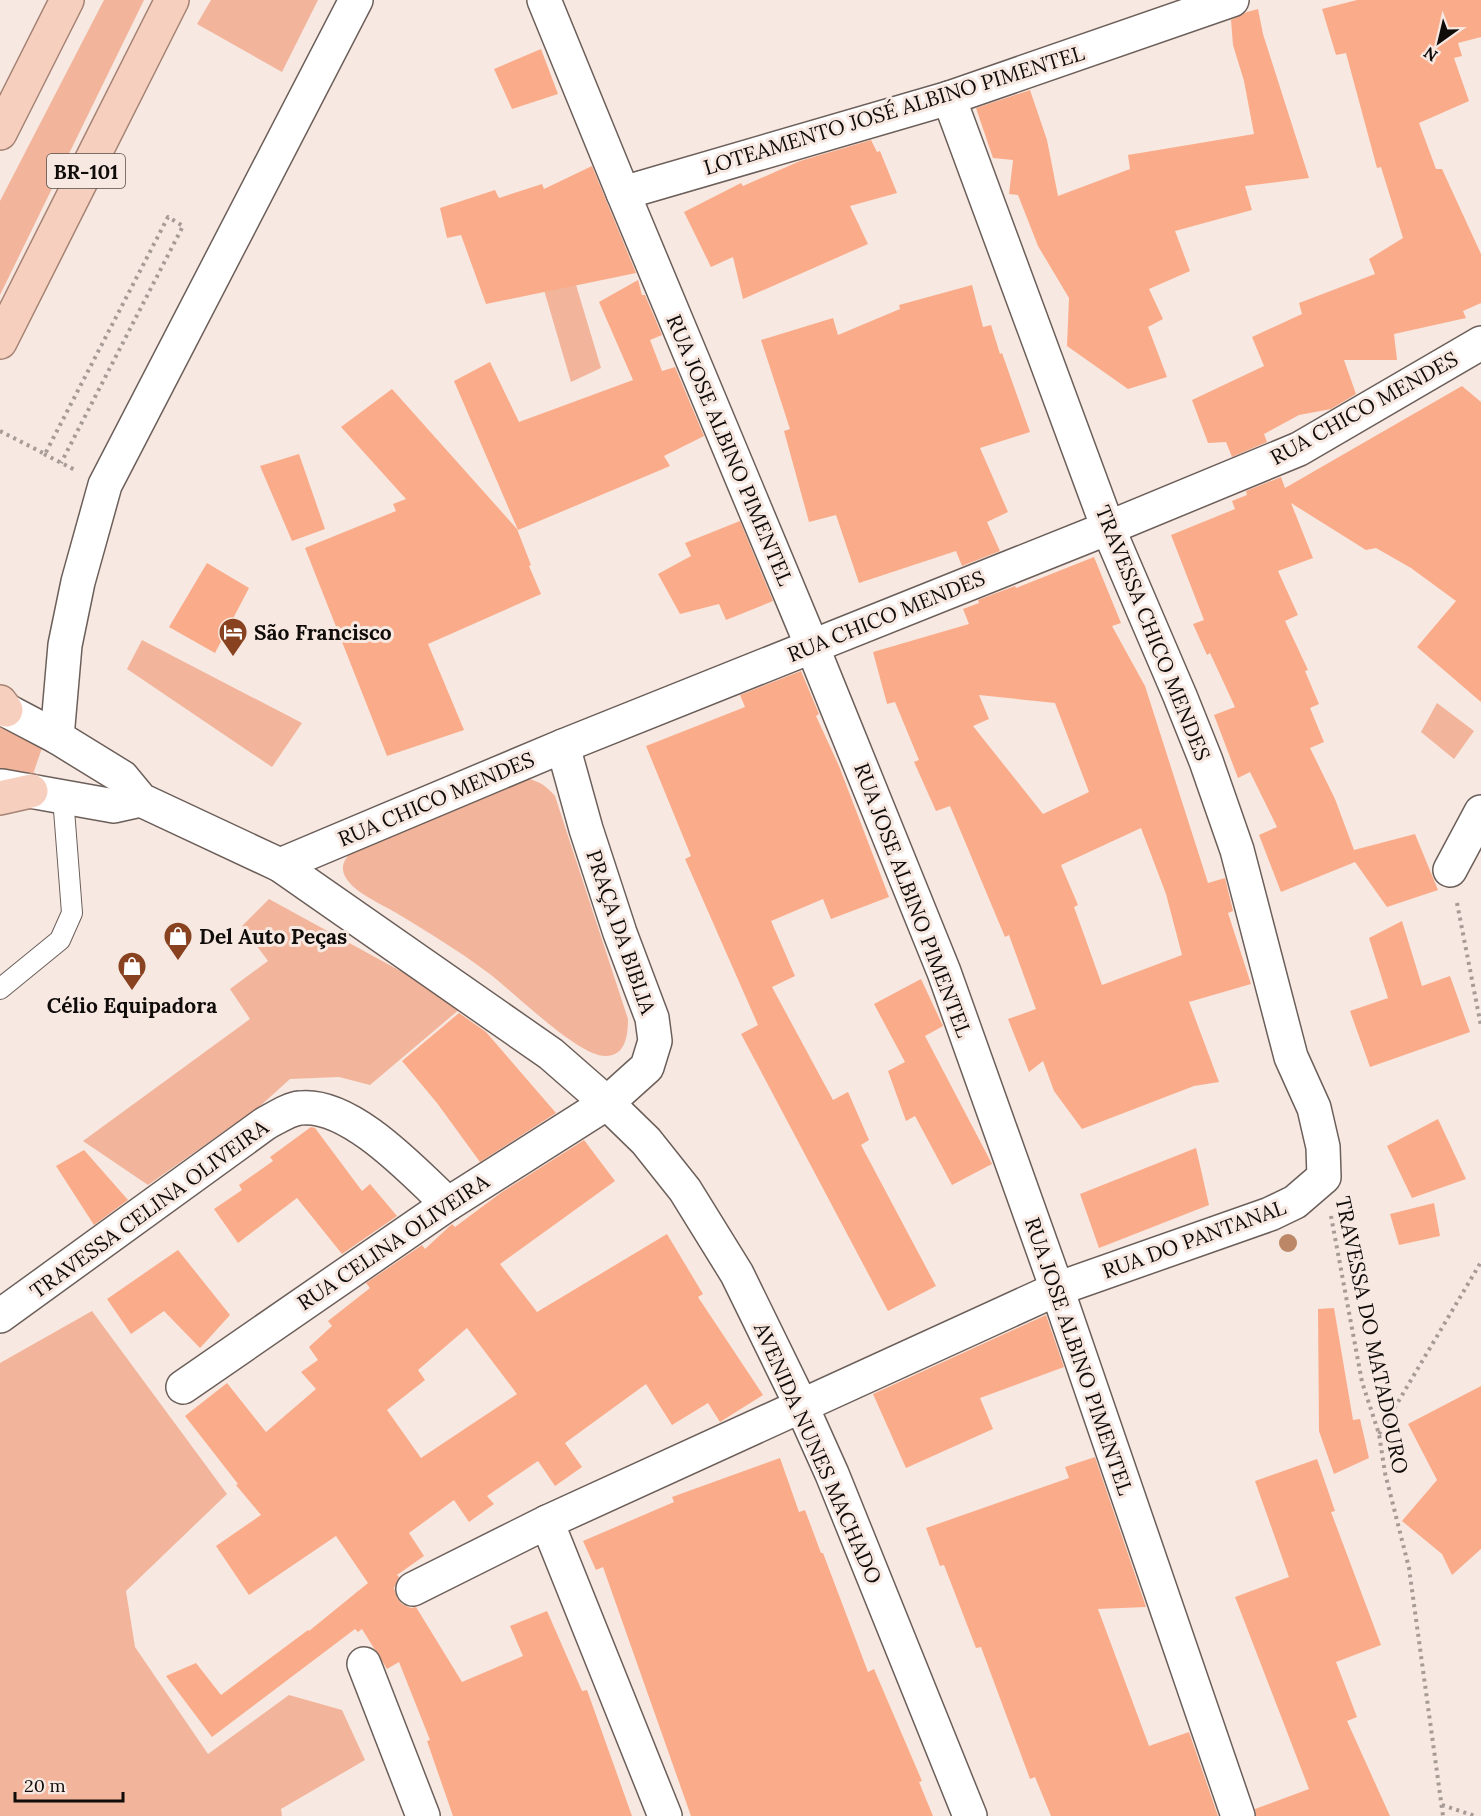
<svg xmlns="http://www.w3.org/2000/svg" width="1481" height="1816" font-family="Lora,serif">
<rect width="100%" height="100%" fill="#f7e8e1"/>
<!-- green -->
<g fill="#f2b59b">
<path d="M 104,0 L 144,0 L 0,295 L 0,201 Z"/>
<path d="M 211,0 L 318,0 L 282,72 L 197,24 Z"/>
<path d="M 570,265 L 601,368 L 571,382 L 539,273 Z"/>
<path d="M 142,640 L 302,723 L 272,767 L 127,669 Z"/>
<path d="M 1437,703 L 1474,731 L 1454,759 L 1421,732 Z"/>
<path d="M 0,718 L 42,748 L 32,777 L 0,775 Z"/>
<path d="M 529,779 C 541,782 547,787 555,796 L 628,1019 C 628,1034 626,1056 606,1056 C 578,1057 512,990 487,972 C 459,951 428,932 398,914 C 382,904 356,894 346,878 C 339,867 345,858 353,850 L 518,780 Z"/>
<path d="M 269,899 L 426,985 L 461,1008 L 370,1085 L 339,1077 L 290,1079 L 259,1107 L 148,1185 L 83,1141 L 250,1019 L 230,989 L 268,961 L 242,926 Z"/>
<path d="M 92,1311 L 227,1494 L 126,1591 L 135,1647 L 208,1754 L 289,1695 L 342,1710 L 365,1760 L 281,1809 L 282,1816 L 0,1816 L 0,1363 Z"/>
</g>
<!-- building -->
<g fill="#faac8a" fill-rule="evenodd">
<path d="M 1357,0 L 1481,0 L 1481,37 L 1458,43 L 1462,56 L 1454,58 L 1469,101 L 1419,123 L 1436,169 L 1442,169 L 1481,254 L 1481,303 L 1463,311 L 1466,318 L 1394,334 L 1397,360 L 1344,360 L 1356,394 L 1331,409 L 1299,415 L 1264,434 L 1267,442 L 1232,457 L 1226,442 L 1208,443 L 1192,400 L 1264,366 L 1252,337 L 1302,314 L 1299,303 L 1375,274 L 1369,259 L 1403,238 L 1381,167 L 1377,168 L 1346,53 L 1336,55 L 1322,9 Z"/>
<path d="M 1258,9 L 1263,34 L 1309,178 L 1245,186 L 1252,210 L 1175,231 L 1190,271 L 1149,289 L 1163,319 L 1148,327 L 1167,377 L 1128,389 L 1067,346 L 1069,298 L 1038,246 L 1018,195 L 1009,194 L 1013,160 L 993,158 L 976,108 L 1030,90 L 1047,140 L 1058,196 L 1130,169 L 1128,155 L 1254,134 L 1244,81 L 1233,45 L 1231,20 L 1247,12 Z"/>
<path d="M 541,49 L 558,94 L 512,109 L 494,69 Z"/>
<path d="M 871,140 L 877,152 L 880,151 L 897,193 L 850,206 L 868,244 L 743,299 L 733,257 L 711,267 L 684,212 L 741,183 L 743,186 L 800,161 Z"/>
<path d="M 592,166 L 636,273 L 486,304 L 461,235 L 447,238 L 440,208 L 495,190 L 499,198 L 542,184 L 544,189 Z"/>
<path d="M 638,280 L 642,295 L 645,295 L 662,335 L 650,340 L 662,371 L 675,367 L 704,436 L 664,456 L 670,466 L 518,530 L 454,381 L 490,362 L 519,422 L 633,380 L 599,302 Z"/>
<path d="M 972,285 L 983,327 L 991,325 L 1000,354 L 1002,353 L 1030,432 L 980,448 L 1008,512 L 987,522 L 1000,551 L 962,566 L 956,551 L 859,583 L 836,515 L 809,522 L 784,431 L 790,429 L 761,340 L 833,318 L 838,335 L 900,309 L 899,305 Z"/>
<path d="M 1462,386 L 1481,402 L 1481,702 L 1417,647 L 1456,601 L 1411,568 L 1376,548 L 1366,550 L 1291,503 L 1313,558 L 1278,571 L 1298,615 L 1285,621 L 1308,670 L 1305,671 L 1319,704 L 1310,708 L 1324,742 L 1310,748 L 1335,799 L 1354,850 L 1415,834 L 1438,890 L 1387,907 L 1355,862 L 1281,892 L 1259,835 L 1277,827 L 1250,772 L 1238,778 L 1214,715 L 1235,707 L 1210,653 L 1207,655 L 1193,624 L 1204,620 L 1171,535 L 1235,509 L 1232,501 L 1247,495 L 1246,491 L 1281,477 L 1285,488 Z"/>
<path d="M 392,389 L 517,529 L 531,565 L 529,566 L 541,594 L 428,644 L 464,730 L 387,756 L 305,548 L 396,511 L 393,504 L 406,499 L 341,427 Z"/>
<path d="M 299,454 L 325,529 L 292,541 L 260,466 Z"/>
<path d="M 740,521 L 773,601 L 726,620 L 719,604 L 680,614 L 658,574 L 691,556 L 685,543 Z"/>
<path d="M 1094,557 L 1121,623 L 1112,626 L 1145,686 L 1208,883 L 1225,878 L 1233,911 L 1228,913 L 1251,984 L 1189,1002 L 1219,1082 L 1194,1086 L 1082,1129 L 1054,1091 L 1043,1061 L 1029,1072 L 1008,1019 L 1036,1009 L 1009,935 L 1005,937 L 950,806 L 936,811 L 914,762 L 919,760 L 895,702 L 887,704 L 873,652 L 969,624 L 963,609 L 979,603 L 978,600 L 1015,586 L 1016,588 ZM 979,695 L 1055,703 L 1089,792 L 1043,814 L 973,726 L 989,719 ZM 1141,828 L 1166,894 L 1182,955 L 1102,985 L 1074,907 L 1078,905 L 1061,865 Z"/>
<path d="M 207,563 L 249,588 L 215,653 L 169,627 Z"/>
<path d="M 801,671 L 819,714 L 816,716 L 839,766 L 889,897 L 831,919 L 823,899 L 771,921 L 795,976 L 772,987 L 833,1100 L 848,1092 L 869,1140 L 861,1145 L 936,1286 L 888,1311 L 741,1034 L 758,1025 L 685,859 L 691,856 L 646,746 L 745,707 L 740,695 Z"/>
<path d="M 1402,921 L 1422,986 L 1450,976 L 1470,1032 L 1370,1067 L 1350,1011 L 1388,998 L 1369,938 Z"/>
<path d="M 921,979 L 943,1026 L 925,1036 L 992,1164 L 952,1185 L 915,1116 L 906,1121 L 888,1071 L 905,1062 L 874,1004 Z"/>
<path d="M 459,1013 L 486,1032 L 556,1113 L 480,1162 L 437,1103 L 402,1061 Z"/>
<path d="M 1438,1119 L 1466,1179 L 1412,1198 L 1387,1146 Z"/>
<path d="M 311,1127 L 315,1128 L 362,1191 L 370,1184 L 397,1216 L 342,1254 L 297,1198 L 238,1243 L 214,1209 L 242,1190 L 239,1185 L 273,1161 L 270,1157 Z"/>
<path d="M 584,1140 L 615,1181 L 500,1264 L 537,1312 L 667,1234 L 703,1294 L 698,1297 L 763,1395 L 720,1422 L 708,1403 L 672,1425 L 646,1384 L 565,1443 L 582,1467 L 555,1486 L 538,1461 L 487,1496 L 494,1504 L 469,1522 L 454,1500 L 409,1533 L 424,1556 L 397,1575 L 399,1577 L 394,1588 L 397,1598 L 402,1604 L 411,1608 L 416,1607 L 462,1682 L 523,1656 L 510,1626 L 547,1611 L 582,1691 L 587,1690 L 632,1816 L 453,1816 L 427,1741 L 430,1740 L 399,1662 L 387,1669 L 362,1629 L 358,1632 L 355,1629 L 212,1737 L 166,1676 L 196,1663 L 221,1695 L 308,1630 L 309,1631 L 368,1583 L 336,1536 L 249,1595 L 216,1546 L 261,1515 L 236,1485 L 238,1484 L 185,1416 L 227,1383 L 266,1432 L 316,1389 L 301,1372 L 318,1360 L 309,1347 L 332,1326 L 328,1321 L 370,1288 L 366,1283 L 422,1245 L 425,1249 L 452,1224 L 455,1227 L 502,1192 ZM 467,1328 L 517,1394 L 421,1458 L 387,1410 L 425,1380 L 418,1370 Z"/>
<path d="M 1196,1148 L 1209,1205 L 1099,1248 L 1080,1194 Z"/>
<path d="M 84,1150 L 128,1200 L 94,1225 L 56,1166 Z"/>
<path d="M 1434,1203 L 1440,1236 L 1399,1245 L 1390,1214 Z"/>
<path d="M 178,1250 L 230,1315 L 200,1348 L 164,1311 L 131,1334 L 107,1299 Z"/>
<path d="M 1334,1308 L 1353,1420 L 1360,1419 L 1369,1458 L 1334,1474 L 1319,1431 L 1318,1309 Z"/>
<path d="M 1046,1315 L 1064,1367 L 980,1398 L 993,1429 L 906,1468 L 873,1394 Z"/>
<path d="M 1481,1386 L 1481,1549 L 1452,1575 L 1442,1554 L 1402,1521 L 1437,1480 L 1408,1424 Z"/>
<path d="M 1095,1457 L 1146,1607 L 1098,1609 L 1149,1746 L 1189,1732 L 1218,1816 L 1051,1816 L 1035,1777 L 1030,1779 L 981,1647 L 976,1648 L 944,1565 L 940,1566 L 926,1528 L 1069,1478 L 1065,1467 Z"/>
<path d="M 780,1458 L 799,1512 L 805,1510 L 821,1553 L 823,1553 L 868,1672 L 874,1669 L 922,1781 L 919,1782 L 933,1816 L 691,1816 L 603,1567 L 596,1570 L 583,1541 L 674,1502 L 672,1497 Z"/>
<path d="M 1317,1459 L 1335,1511 L 1331,1512 L 1381,1645 L 1336,1662 L 1357,1717 L 1347,1721 L 1390,1816 L 1256,1816 L 1255,1809 L 1309,1789 L 1235,1597 L 1289,1577 L 1255,1481 Z"/>
</g>
<g fill="none" stroke-linecap="round" stroke-linejoin="round">
<!-- service casing -->
<g stroke="#6c5f5a" stroke-width="22">
<path id="service" d="M 0,989 L 60,940 L 72,913 L 63,797"/>
</g>
<!-- minor casing -->
<g stroke="#6c5f5a" stroke-width="36">
<g id="minor">
<path d="M 544,0 L 623,193 L 812,646 L 944,972 L 1057,1289 L 1238,1816"/>
<path d="M 623,193 L 949,98 L 1232,0"/>
<path d="M 57,737 L 65,645 L 78,582 L 105,485 L 356,0"/>
<path d="M 280,865 L 563,746 L 1108,528 L 1299,449 L 1481,343"/>
<path d="M 1450,870 L 1481,812"/>
<path d="M 0,1316 L 266,1123 C 276,1118 289,1109 300,1108 C 350,1102 414,1172 448,1204"/>
<path d="M 183,1387 L 448,1204 L 607,1103 L 647,1067 L 655,1041 L 652,1018 L 620,933 L 586,829 L 563,746"/>
<path d="M 547,1522 L 665,1816"/>
<path d="M 413,1589 L 547,1522 L 1057,1289 L 1270,1214 L 1295,1202 L 1324,1177 L 1323,1147 L 1314,1108 L 1291,1057 L 1237,850 L 1206,761 L 1180,696 L 1108,528 L 949,98"/>
<path d="M 364,1664 L 423,1816"/>
</g>
</g>
<!-- tertiary casing -->
<g stroke="#6c5f5a" stroke-width="36">
<g id="tertiary">
<path d="M 0,707 L 57,737 L 122,777 L 141,800 L 280,865 L 551,1054 L 607,1103 L 646,1141 L 685,1190 L 737,1274 L 801,1405 L 832,1474 L 970,1816"/>
<path d="M 2,786 L 114,806 L 141,800"/>
</g>
</g>
<!-- trunk casing -->
<g stroke="#a58374" stroke-width="36">
<g id="trunk">
<path d="M 0,133 L 67,0"/>
<path d="M 0,342 L 172,0"/>
<path d="M 0,702 L 6,710"/>
<path d="M 0,798 L 31,791"/>
</g>
</g>
<!-- path -->
<g stroke="#a69b96" stroke-width="4" stroke-dasharray="3 4.5" stroke-linecap="butt">
<path d="M 0,431 L 45,454 L 168,217 L 183,226 L 61,463"/>
<path d="M 44,454 L 75,470"/>
<path d="M 1457,903 L 1481,1026"/>
<path d="M 1331,1216 L 1362,1382 L 1379,1434 L 1385,1473 L 1409,1568 L 1443,1816"/>
<path d="M 1379,1434 L 1481,1262"/>
<path d="M 1442,1805 L 1475,1816"/>
</g>
<!-- service -->
<use href="#service" stroke="#fff" stroke-width="20"/>
<!-- minor -->
<use href="#minor" stroke="#fff" stroke-width="33"/>
<!-- tertiary -->
<use href="#tertiary" stroke="#fff" stroke-width="33"/>
<!-- trunk -->
<use href="#trunk" stroke="#f7cfbe" stroke-width="33"/>
</g>
<!-- trees -->
<circle fill="#bb8767" cx="1288" cy="1243" r="9"/>
<!-- icons -->
<defs>
<g id="hotel-pin" transform="scale(1.5)"><path d="M0 17L-7.5 6A9.5 9.5 0 1 1 7.5 6Z" fill="#894220" stroke="#f7e8e1"/><path d="M-6-4.5h1.5V1H6V5H4.5V3h-9V5H-6ZM-4 0a1.8 1.8 0 1 1 3.6 0ZM.5 0V-2.5h3Q6-2.5 6 0Z" fill="#fff"/></g>
<g id="shop-pin" transform="scale(1.5)"><path d="M0 17L-7.5 6A9.5 9.5 0 1 1 7.5 6Z" fill="#894220" stroke="#f7e8e1"/><path d="M-5-2.5h2.3a2.7 3.5 0 0 1 5.4 0H5L5.5 6h-11ZM-1.5-2.5h3a1.5 2.3 0 0 0-3 0Z" fill="#fff"/></g>
</defs>
<g fill-rule="evenodd">
<use href="#hotel-pin" x="233" y="632"/>
<use href="#shop-pin" x="178" y="936"/>
<use href="#shop-pin" x="132" y="966"/>
</g>
<g text-anchor="middle" dominant-baseline="central" stroke-width="6" stroke-linejoin="round" paint-order="stroke">
<!-- shield labels -->
<rect fill="#f7e8e1" stroke="#554e4a" stroke-width="1.5" x="47" y="154" width="78" height="34" rx="4.5"/>
<g font-size="20" font-weight="bold" fill="#100c0a">
<text x="86" y="171">BR-101</text>
</g>
<!-- street labels -->
<g font-size="21" fill="#100c0a" stroke="#f7e8e1">
<text transform="translate(894 110) rotate(-17)">LOTEAMENTO JOSÉ ALBINO PIMENTEL</text>
<text transform="translate(1364 408) rotate(-29)">RUA CHICO MENDES</text>
<text transform="translate(730 450) rotate(67)">RUA JOSE ALBINO PIMENTEL</text>
<text transform="translate(886 616) rotate(-22)">RUA CHICO MENDES</text>
<text transform="translate(1153 633) rotate(68)">TRAVESSA CHICO MENDES</text>
<text transform="translate(436 799) rotate(-23)">RUA CHICO MENDES</text>
<text transform="translate(913 900) rotate(69)">RUA JOSE ALBINO PIMENTEL</text>
<text transform="translate(621 932) rotate(71)">PRAÇA DA BIBLIA</text>
<text transform="translate(149 1209) rotate(-36)">TRAVESSA CELINA OLIVEIRA</text>
<text transform="translate(1194 1239) rotate(-20)">RUA DO PANTANAL</text>
<text transform="translate(393 1242) rotate(-34)">RUA CELINA OLIVEIRA</text>
<text transform="translate(1372 1335) rotate(78)">TRAVESSA DO MATADOURO</text>
<text transform="translate(1079 1356) rotate(71)">RUA JOSE ALBINO PIMENTEL</text>
<text transform="translate(818 1453) rotate(66)">AVENIDA NUNES MACHADO</text>
</g>
<!-- poi labels -->
<g font-size="21" font-weight="bold" fill="#100c0a" stroke="#f7e8e1" text-anchor="start">
<text x="254" y="632">São Francisco</text>
<text x="199" y="936">Del Auto Peças</text>
<text x="132" y="1005" text-anchor="middle">Célio Equipadora</text>
</g>
</g>
<!-- north arrow -->
<g transform="translate(1439 42) rotate(214)" stroke="#f7e8e1" stroke-width="4.5" paint-order="stroke">
<path d="M0-4.5L10 22L0 15L-10 22Z" fill="#100c0a"/>
<text y="-9" font-size="16" font-weight="bold" text-anchor="middle" fill="#100c0a">N</text>
</g>
<!-- scale -->
<path d="M15 1792v9h108v-9" fill="none" stroke="#100c0a" stroke-width="3"/>
<text x="24" y="1792" font-size="18" fill="#100c0a" stroke="#f7e8e1" stroke-width="4.5" paint-order="stroke">20 m</text>
</svg>
